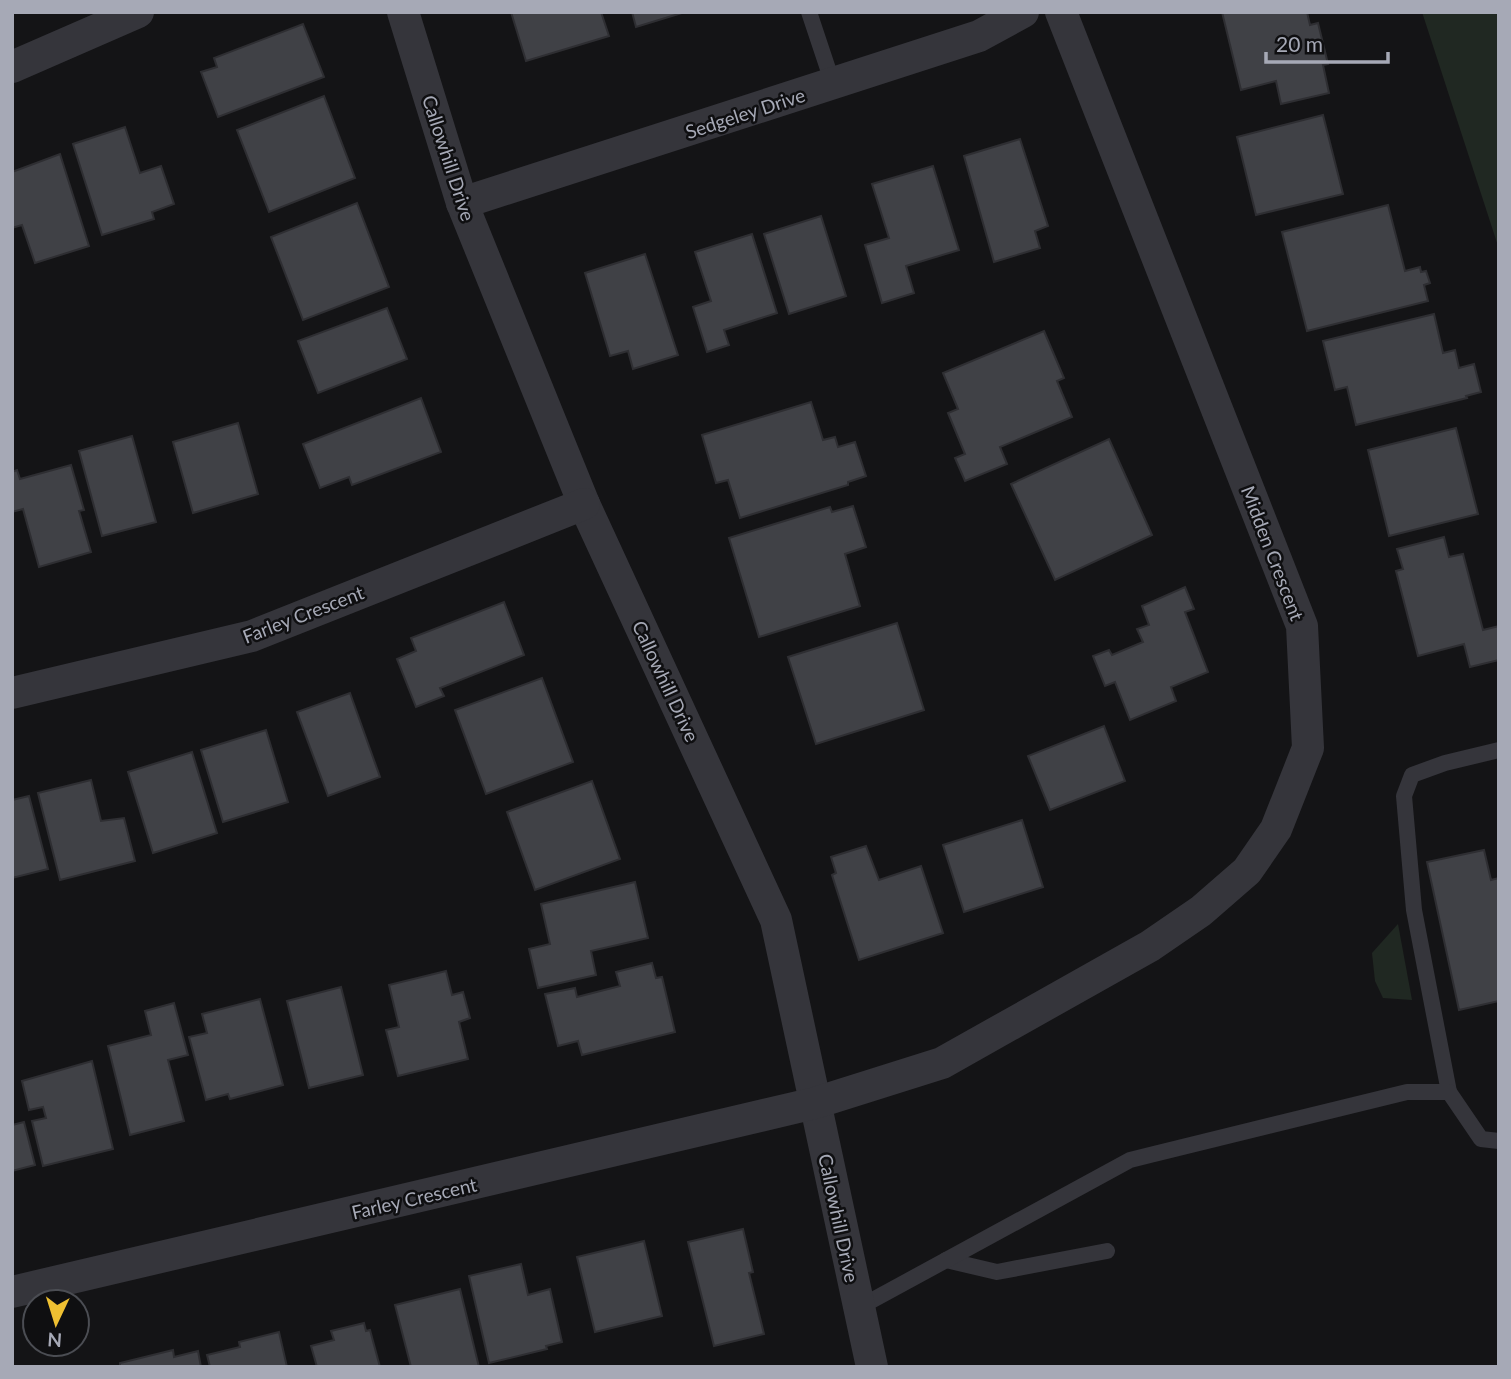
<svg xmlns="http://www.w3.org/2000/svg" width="1511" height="1379" font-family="Lato,sans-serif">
<rect width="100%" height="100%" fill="#141416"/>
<!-- green -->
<g fill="#202822">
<path d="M 1422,12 L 1499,12 L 1499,249 Z"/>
<path d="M 1398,924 L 1412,1000 L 1383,998 L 1375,981 L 1372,953 Z"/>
</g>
<!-- building -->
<g fill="#404146" stroke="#2e2e32" stroke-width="2">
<path d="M 511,12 L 601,12 L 609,36 L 526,61 Z"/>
<path d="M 632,12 L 685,12 L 636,27 Z"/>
<path d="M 1222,12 L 1307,12 L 1310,25 L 1318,23 L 1328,64 L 1323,65 L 1329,93 L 1281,104 L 1276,81 L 1241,90 Z"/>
<path d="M 303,24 L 324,77 L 218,117 L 201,72 L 217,67 L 214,58 Z"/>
<path d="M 324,96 L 355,178 L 269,212 L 237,130 Z"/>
<path d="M 1323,115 L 1343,194 L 1256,215 L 1237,137 Z"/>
<path d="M 125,127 L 140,173 L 161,166 L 174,204 L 152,212 L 154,219 L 102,235 L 73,144 Z"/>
<path d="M 1020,139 L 1048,226 L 1035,231 L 1040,248 L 994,262 L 964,156 Z"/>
<path d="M 60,154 L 89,246 L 35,263 L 22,225 L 12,228 L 12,172 Z"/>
<path d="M 933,166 L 959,250 L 906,266 L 914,293 L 882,303 L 865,245 L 889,238 L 872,184 Z"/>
<path d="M 357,203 L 389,287 L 303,320 L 271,237 Z"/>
<path d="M 1388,205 L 1405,271 L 1420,267 L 1421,272 L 1426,271 L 1430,283 L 1424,285 L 1428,301 L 1307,331 L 1282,232 Z"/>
<path d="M 821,216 L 846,296 L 789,314 L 764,234 Z"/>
<path d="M 752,234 L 777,313 L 724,330 L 729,345 L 707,352 L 693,307 L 711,301 L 695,252 Z"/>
<path d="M 645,254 L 678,355 L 633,369 L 628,351 L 610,356 L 585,273 Z"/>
<path d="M 387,308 L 407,359 L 318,393 L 298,341 Z"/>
<path d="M 1434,314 L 1443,353 L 1455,350 L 1459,368 L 1474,364 L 1481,392 L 1466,396 L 1467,398 L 1356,425 L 1347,387 L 1335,390 L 1323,341 Z"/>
<path d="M 1044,331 L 1064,378 L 1057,381 L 1072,417 L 1000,447 L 1007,464 L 965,481 L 955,458 L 965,454 L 948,413 L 958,409 L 943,373 Z"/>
<path d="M 421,398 L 441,452 L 352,485 L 349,477 L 320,488 L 303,444 Z"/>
<path d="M 811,402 L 823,440 L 835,437 L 838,447 L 855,442 L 866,476 L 848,482 L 848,485 L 740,518 L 728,480 L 716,483 L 702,435 Z"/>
<path d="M 238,423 L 258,494 L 193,513 L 173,442 Z"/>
<path d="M 1456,428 L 1478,514 L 1389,536 L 1368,450 Z"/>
<path d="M 132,436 L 156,522 L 102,536 L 79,451 Z"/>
<path d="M 1109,439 L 1152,535 L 1055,580 L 1011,484 Z"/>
<path d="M 71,465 L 84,510 L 79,511 L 91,552 L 39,567 L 23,509 L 12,512 L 12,472 L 17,470 L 20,479 Z"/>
<path d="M 853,506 L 866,547 L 845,554 L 860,606 L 759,637 L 729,538 L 830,507 L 832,512 Z"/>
<path d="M 1444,537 L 1449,557 L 1463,554 L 1483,630 L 1499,626 L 1499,660 L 1470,667 L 1464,644 L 1418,656 L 1396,571 L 1403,569 L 1397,549 Z"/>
<path d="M 1185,587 L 1194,609 L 1185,612 L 1208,672 L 1171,687 L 1176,701 L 1130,720 L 1115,682 L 1105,686 L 1093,656 L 1109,650 L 1112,655 L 1143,642 L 1137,629 L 1149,625 L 1142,606 Z"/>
<path d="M 504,602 L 524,655 L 440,688 L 444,696 L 416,707 L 397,659 L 416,651 L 411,638 Z"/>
<path d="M 897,623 L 924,710 L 816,744 L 788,657 Z"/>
<path d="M 542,678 L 573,762 L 486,794 L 455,710 Z"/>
<path d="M 350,693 L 380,777 L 328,796 L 297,712 Z"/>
<path d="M 1104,726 L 1125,781 L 1050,810 L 1028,756 Z"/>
<path d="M 266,730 L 288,802 L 223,822 L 201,750 Z"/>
<path d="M 192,752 L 217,833 L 153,853 L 128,772 Z"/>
<path d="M 91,780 L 101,821 L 124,818 L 135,861 L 60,880 L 38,793 Z"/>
<path d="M 592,781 L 620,859 L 535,890 L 507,812 Z"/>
<path d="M 29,796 L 48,869 L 12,878 L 12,800 Z"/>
<path d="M 1022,820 L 1043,887 L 964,912 L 943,845 Z"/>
<path d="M 866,846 L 879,880 L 921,866 L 943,933 L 859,960 L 832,875 L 836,873 L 831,857 Z"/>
<path d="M 1484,850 L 1491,880 L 1499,878 L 1499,1001 L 1459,1010 L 1427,862 Z"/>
<path d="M 635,882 L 648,938 L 591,951 L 596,975 L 538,988 L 529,949 L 550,944 L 541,904 Z"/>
<path d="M 652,963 L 656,978 L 662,977 L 675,1032 L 582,1055 L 578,1041 L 558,1046 L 545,994 L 575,988 L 577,997 L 620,986 L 616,972 Z"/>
<path d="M 446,971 L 452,995 L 463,992 L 470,1018 L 459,1022 L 468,1059 L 398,1076 L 386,1030 L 399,1027 L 389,985 Z"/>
<path d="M 341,987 L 363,1075 L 309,1088 L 287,1001 Z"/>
<path d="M 260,999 L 283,1085 L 230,1099 L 228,1094 L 206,1100 L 189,1037 L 207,1033 L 202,1014 Z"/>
<path d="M 174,1003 L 188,1055 L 168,1060 L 184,1121 L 130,1135 L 108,1046 L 151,1035 L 145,1011 Z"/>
<path d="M 92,1061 L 113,1149 L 43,1166 L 32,1121 L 46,1118 L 43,1107 L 29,1110 L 22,1081 Z"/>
<path d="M 24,1122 L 35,1165 L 12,1171 L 12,1125 Z"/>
<path d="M 743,1229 L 753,1272 L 749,1273 L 764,1334 L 714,1346 L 688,1242 Z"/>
<path d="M 644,1241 L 662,1316 L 595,1332 L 577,1257 Z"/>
<path d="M 521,1264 L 528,1295 L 550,1289 L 562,1342 L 546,1346 L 547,1349 L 489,1363 L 469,1276 Z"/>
<path d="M 460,1289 L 479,1367 L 411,1367 L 395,1305 Z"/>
<path d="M 364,1323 L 366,1331 L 370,1330 L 380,1367 L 317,1367 L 311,1346 L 334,1340 L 331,1331 Z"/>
<path d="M 279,1332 L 287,1367 L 210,1367 L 207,1355 L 240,1347 L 239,1342 Z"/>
<path d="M 173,1350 L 174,1357 L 198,1351 L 201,1367 L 120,1367 L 120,1363 Z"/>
</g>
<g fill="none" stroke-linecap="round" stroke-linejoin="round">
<!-- lane -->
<g stroke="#35353b" stroke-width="16">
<path d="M 809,12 L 833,84"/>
<path d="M 1449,1092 L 1414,910 L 1404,796 L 1412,775 L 1445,763 L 1499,750"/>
<path d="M 946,1260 L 997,1272 L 1107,1251"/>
<path d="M 858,1308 L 1130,1160 L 1150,1155 L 1407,1092 L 1449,1092 L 1481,1139 L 1499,1141"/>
</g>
<!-- street -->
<g stroke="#35353b" stroke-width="32">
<path d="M 403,12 L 462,203 L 584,504 L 776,920 L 872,1367"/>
<path d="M 12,67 L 138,12"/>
<path d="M 462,203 L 979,36 L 1023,12"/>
<path d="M 12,693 L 252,636 L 584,504"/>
<path d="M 12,1292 L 815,1103 L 942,1063 L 1150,946 L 1201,911 L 1247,871 L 1276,829 L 1308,748 L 1302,626 L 1061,12"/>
</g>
</g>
<g text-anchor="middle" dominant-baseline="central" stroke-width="5" stroke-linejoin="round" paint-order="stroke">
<!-- street labels -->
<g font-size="19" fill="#a6a9b6" stroke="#0f0f11">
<text transform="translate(745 113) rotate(-18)">Sedgeley Drive</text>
<text transform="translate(449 158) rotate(72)">Callowhill Drive</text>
<text transform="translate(1273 553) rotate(69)">Midden Crescent</text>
<text transform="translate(303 614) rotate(-21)">Farley Crescent</text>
<text transform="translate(666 681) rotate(65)">Callowhill Drive</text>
<text transform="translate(414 1198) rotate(-13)">Farley Crescent</text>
<text transform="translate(839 1218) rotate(78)">Callowhill Drive</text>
</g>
</g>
<!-- border -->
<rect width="1511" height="1379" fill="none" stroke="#a6a9b6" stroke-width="28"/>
<!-- north arrow -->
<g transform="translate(56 1323) rotate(184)"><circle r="33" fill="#0f0f11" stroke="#4b4d53" stroke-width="2"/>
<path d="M0-5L12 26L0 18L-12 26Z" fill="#efc032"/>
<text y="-10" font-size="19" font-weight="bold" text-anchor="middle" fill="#a6a9b6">N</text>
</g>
<!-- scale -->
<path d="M1266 52v10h122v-10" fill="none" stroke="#a6a9b6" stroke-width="3.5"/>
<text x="1276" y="52" font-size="21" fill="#a6a9b6" stroke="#0f0f11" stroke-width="5" paint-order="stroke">20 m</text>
</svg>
